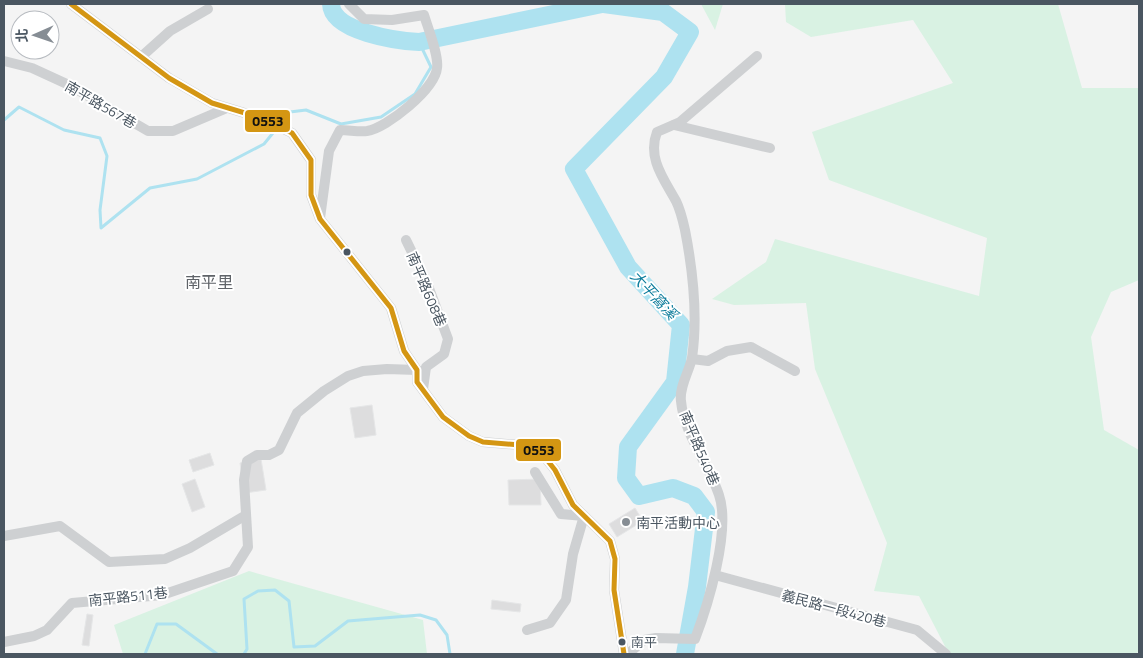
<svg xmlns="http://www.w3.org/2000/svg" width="1143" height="658" font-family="'Titillium Web','Noto Sans TC',sans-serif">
<rect width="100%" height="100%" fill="#f4f4f4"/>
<!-- green -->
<g fill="#d9f2e3">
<path d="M 701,4 L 723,4 L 715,30 Z"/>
<path d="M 785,4 L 1058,4 L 1082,88 L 1139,88 L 1139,280 L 1111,292 L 1091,337 L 1104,430 L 1139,450 L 1139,652 L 1134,654 L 949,654 L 919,596 L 874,591 L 887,543 L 815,369 L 806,303 L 734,305 L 712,299 L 766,262 L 775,239 L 979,296 L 987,238 L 829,180 L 812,132 L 953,83 L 913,20 L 811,37 L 786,22 Z"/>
<path d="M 249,571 L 423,620 L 427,654 L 123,654 L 114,625 Z"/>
</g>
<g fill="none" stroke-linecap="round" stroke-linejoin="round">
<!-- stream -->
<g stroke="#aee2f0" stroke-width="3">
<path d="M 4,120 L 19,107 L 64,130 L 100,138 L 107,156 L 100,210 L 101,228 L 150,188 L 197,179 L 264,144 L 290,112 L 306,110 L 341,124 L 381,117 L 415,94 L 431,67 L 419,42"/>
<path d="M 145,654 L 157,624 L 176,624 L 217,654"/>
<path d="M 244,654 L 247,649 L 244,599 L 258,591 L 275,590 L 289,601 L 294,647 L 315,646 L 348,621 L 420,615 L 436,620 L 447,635 L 450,654"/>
</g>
<!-- river -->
<g stroke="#aee2f0" stroke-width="18">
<path d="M 331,4 C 332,32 398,41 419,42 L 602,4"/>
<path d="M 604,4 L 663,12 L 690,32 L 664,77 L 574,169 L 628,267 L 681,325 L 675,382 L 628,447 L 626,478 L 639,496 L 673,488 L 694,496 L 706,512 L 697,587 L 685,654"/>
</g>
</g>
<!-- building -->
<g fill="#ddddde" stroke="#e5e6e7">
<path d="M 372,405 L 376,435 L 355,438 L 350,408 Z"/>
<path d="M 210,453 L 214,465 L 193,472 L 189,460 Z"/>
<path d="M 261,459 L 266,490 L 245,493 L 240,463 Z"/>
<path d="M 195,479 L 205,507 L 192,512 L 182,484 Z"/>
<path d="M 540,479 L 541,505 L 509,505 L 508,480 Z"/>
<path d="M 635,508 L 643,521 L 617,537 L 609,524 Z"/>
<path d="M 492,600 L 521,604 L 520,612 L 491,609 Z"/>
<path d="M 87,614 L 93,615 L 89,646 L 82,645 Z"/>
</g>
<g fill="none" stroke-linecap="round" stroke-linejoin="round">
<!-- minor -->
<g stroke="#ced0d2" stroke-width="10">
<path d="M 71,4 L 169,78 L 212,103 L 261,118 L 292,133 L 311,160 L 311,195 L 320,219 L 391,308 L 404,351 L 417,370 L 417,382 L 443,417 L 469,436 L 483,442 L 533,446 L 540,451 L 555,470 L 573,505 L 610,541 L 615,559 L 614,590 L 624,654"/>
<path d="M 141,57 L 170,31 L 208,9"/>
<path d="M 4,61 L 32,68 L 69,85 L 148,131 L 173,131 L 227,108"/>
<path d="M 674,125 L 770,148"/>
<path d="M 320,218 L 329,151 L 340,130 C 349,130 359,132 367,131 C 387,128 435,89 437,68 C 439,56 428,28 424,15 L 392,20 L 364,19 L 349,4"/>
<path d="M 406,240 L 427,283 L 448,339 L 444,354 L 426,367 L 423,389"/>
<path d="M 692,359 L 708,361 L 727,351 L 751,347 L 795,371"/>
<path d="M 4,536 L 60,526 L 109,562 L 165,559 L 190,548 L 246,515"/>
<path d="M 715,575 L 917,630 L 946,654"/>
<path d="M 527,630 L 550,623 L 566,600 L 573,554 L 584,516 L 561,514 L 535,472"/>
<path d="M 4,642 L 34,636 L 47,630 L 72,603 L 162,595 L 233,571 L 248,547 L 244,480 L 247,461 L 257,455 L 269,455 L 279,450 L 297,413 L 324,391 L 348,376 L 363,371 L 387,369 L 417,370"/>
<path d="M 628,654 L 644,640 L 656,638 L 695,639 C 708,605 731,530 719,495 C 709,464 684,435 681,401 C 679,387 689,372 692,358 C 698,316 693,271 685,230 C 683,221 680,209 676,201 C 664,179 647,158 657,132 L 680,122 L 757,56"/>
</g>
<!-- bus-1 casing -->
<g stroke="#fff" stroke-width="9">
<path id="bus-1" d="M 71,4 L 169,78 L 212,103 L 261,118 L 292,133 L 311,160 L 311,195 L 320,219 L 391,308 L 404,351 L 417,370 L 417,382 L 443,417 L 469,436 L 483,442 L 533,446 L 540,451 L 555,470 L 573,505 L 610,541 L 615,559 L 614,590 L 624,654"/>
</g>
<!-- bus-1 -->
<use href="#bus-1" stroke="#d49613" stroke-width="5"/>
</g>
<!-- markers -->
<g fill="#4a5661" stroke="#fff" stroke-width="2">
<circle cx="347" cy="252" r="4.5"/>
<circle cx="622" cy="642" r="4.5"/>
</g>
<circle fill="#868d94" stroke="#fff" stroke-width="2" cx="626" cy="522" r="5"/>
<g text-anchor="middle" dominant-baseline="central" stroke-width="4" stroke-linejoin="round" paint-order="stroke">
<!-- bus labels -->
<g font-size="13" fill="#4a5661" stroke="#fff" text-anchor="start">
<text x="631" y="642">南平</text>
</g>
<!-- street labels -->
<g font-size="14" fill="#4a5661" stroke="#fff">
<text transform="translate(101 104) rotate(30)">南平路567巷</text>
<text transform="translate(427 289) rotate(67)">南平路608巷</text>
<text transform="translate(700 448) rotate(67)">南平路540巷</text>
<text transform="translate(128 596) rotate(-6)">南平路511巷</text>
<text transform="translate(834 608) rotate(15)">義民路一段420巷</text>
</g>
<!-- poi labels -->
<g font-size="14" fill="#4a5661" stroke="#fff" text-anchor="start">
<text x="636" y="522">南平活動中心</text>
</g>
<!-- water labels -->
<g font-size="15" font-style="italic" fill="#0c7c9b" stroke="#fff">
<text transform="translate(654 295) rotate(47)">大平窩溪</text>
</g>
<!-- quarter labels -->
<g font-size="16" fill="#5f6368" stroke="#fff">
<text x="209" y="282">南平里</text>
</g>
</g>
<g stroke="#fff" stroke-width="2">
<rect x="244" y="109" width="47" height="24" rx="5" fill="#d49613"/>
<rect x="515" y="438" width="47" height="24" rx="5" fill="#d49613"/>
</g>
<g font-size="14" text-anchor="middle" font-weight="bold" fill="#111">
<text x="268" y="126">0553</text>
<text x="539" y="455">0553</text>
</g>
<!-- border -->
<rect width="1143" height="658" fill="none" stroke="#4a5661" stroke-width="10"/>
<!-- north arrow -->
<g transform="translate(35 35) rotate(268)"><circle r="24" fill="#ffffff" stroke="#b7bbc0"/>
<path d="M0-4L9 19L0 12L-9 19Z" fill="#868d94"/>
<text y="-8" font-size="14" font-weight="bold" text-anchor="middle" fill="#4a5661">北</text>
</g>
</svg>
